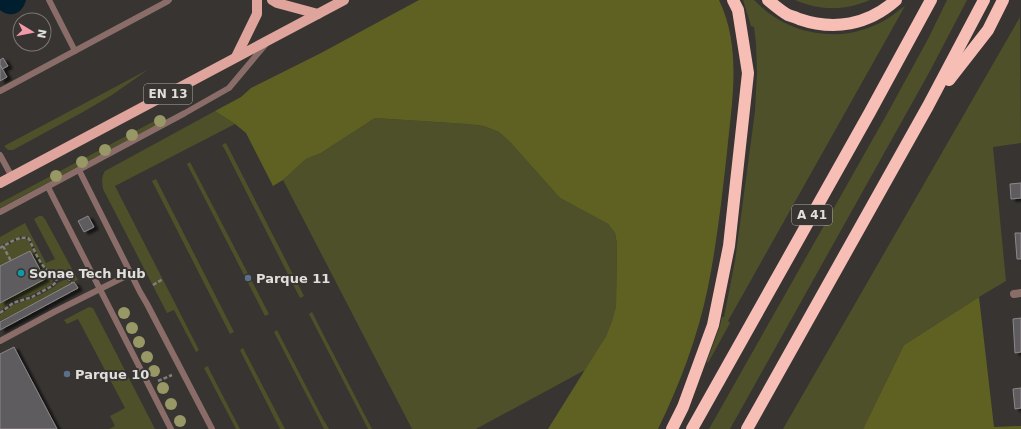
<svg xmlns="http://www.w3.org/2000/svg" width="1021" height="429" font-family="'DejaVu Sans',sans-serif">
<defs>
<filter id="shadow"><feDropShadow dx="4.5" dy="2.5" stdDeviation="1" flood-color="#0009"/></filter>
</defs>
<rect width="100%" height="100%" fill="#373431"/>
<!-- green -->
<g fill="#4e5029">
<path d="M 743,0 L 754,0 C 764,10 774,18 787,24 C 810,35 841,38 865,29 C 874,26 883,22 890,17 C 895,14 901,8 905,6 L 728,321 L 730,323 L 708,363 L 707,361 L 720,326 L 722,317 L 724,317 L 735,261 L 755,111 L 757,73 L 756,44 L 754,27 L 751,26 Z"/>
<path d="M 795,0 L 870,0 C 844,11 821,11 795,0 Z"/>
<path d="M 947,0 L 967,0 L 930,71 L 730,429 L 709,429 L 887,114 L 928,39 Z"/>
<path d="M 1020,17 L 1021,143 L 993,147 L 1006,281 L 979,297 L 904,345 L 863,429 L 783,429 Z"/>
<path d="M 149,69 L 112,95 L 83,112 L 13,150 L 8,150 L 4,146 Z"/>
<path d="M 215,111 L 235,124 L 115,186 L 199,350 L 196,352 L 174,310 L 167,313 L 103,189 C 102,182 101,177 105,171 Z"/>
<path d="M 160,118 L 163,119 L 162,122 L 0,208 L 0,203 Z"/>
<path d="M 375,118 L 467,124 L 484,126 L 499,132 L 510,142 L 560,198 L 608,224 L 615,233 L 617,244 L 616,306 L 612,321 L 606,336 L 585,370 L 476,429 L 412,429 L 283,180 L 306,159 L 321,153 Z"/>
<path d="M 226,143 L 304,296 L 300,298 L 225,150 L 222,145 Z"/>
<path d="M 190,162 L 269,314 L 265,316 L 187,164 Z"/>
<path d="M 156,179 L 234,332 L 230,334 L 152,181 Z"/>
<path d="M 39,216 L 42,216 L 45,219 L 78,280 L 74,282 L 70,276 C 62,274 55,274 49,270 C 37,262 37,244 26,236 L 21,236 L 0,246 L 0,237 L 25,223 L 46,263 L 55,259 L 34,219 Z"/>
<path d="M 22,238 L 25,238 L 28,240 L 42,267 L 53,277 L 53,279 L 52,284 L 47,287 L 31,295 L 12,301 L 0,311 L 0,303 L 45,279 L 30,251 L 0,266 L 0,249 Z"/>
<path d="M 64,280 L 67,280 L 71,284 L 0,321 L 0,315 L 13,305 L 38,296 L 54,287 L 58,283 Z"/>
<path d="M 89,307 L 93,308 L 155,429 L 109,429 L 115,426 L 110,416 L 125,408 L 78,319 L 67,324 L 64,320 Z"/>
<path d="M 312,312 L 320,328 L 372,429 L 368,429 L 309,314 Z"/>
<path d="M 277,330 L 323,419 L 329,429 L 324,429 L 320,421 L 274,332 Z"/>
<path d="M 243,348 L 285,429 L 280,429 L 245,360 L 240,350 Z"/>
<path d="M 208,366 L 210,371 L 240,429 L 236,429 L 204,368 Z"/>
</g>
<!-- forest -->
<g fill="#5f6123">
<path d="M 419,0 L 719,0 C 742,48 732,101 727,152 C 722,197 717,242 708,287 C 698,336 680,384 658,429 L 548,429 L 606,336 L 612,321 L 616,306 L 617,244 L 615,233 L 608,224 L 560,198 L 510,142 L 499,132 L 484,126 L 467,124 L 375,118 L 321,153 L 306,159 L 283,180 L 273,186 L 246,133 L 235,124 L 215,111 L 241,97 L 251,88 L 321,53 Z"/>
<path d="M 979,297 L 994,427 L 1021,426 L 1021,429 L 863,429 L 904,345 Z"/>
</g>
<!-- water -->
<path fill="#001e2e" d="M 0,0 L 26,0 C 23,13 11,19 0,10 Z"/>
<!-- building -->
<g fill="#5e5b5e" stroke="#8b888b" filter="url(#shadow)">
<path d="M 3,58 L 8,66 L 2,69 L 0,65 L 0,60 Z"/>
<path d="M 0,65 L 7,77 L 0,81 Z"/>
<path d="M 1021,183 L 1021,198 L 1011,199 L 1010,184 Z"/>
<path d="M 88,216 L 94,227 L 84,232 L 78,221 Z"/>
<path d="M 1015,233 L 1021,233 L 1021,259 L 1017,259 Z"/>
<path d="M 30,251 L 45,279 L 0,303 L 0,266 Z"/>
<path d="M 74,282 L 78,288 L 0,330 L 0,322 Z"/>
<path d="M 1021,318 L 1021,352 L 1015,353 L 1013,319 Z"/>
<path d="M 14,347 L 16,351 L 57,429 L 0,429 L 0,354 Z"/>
<path d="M 1021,388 L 1021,408 L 1015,409 L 1013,389 Z"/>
</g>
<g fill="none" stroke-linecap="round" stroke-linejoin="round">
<!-- path -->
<g stroke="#807e7b" stroke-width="2.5" stroke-dasharray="4 2" stroke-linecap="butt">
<path d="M 3,246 L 11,261"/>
<path d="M 0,248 C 8,244 21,234 29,239 C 36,253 41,270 57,277 C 61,278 65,277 69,279 L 72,283"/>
<path d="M 153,285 L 163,279"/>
<path d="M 0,313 L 13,303 L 32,297 L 52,286 L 56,282 L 57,277"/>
<path d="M 158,381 L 172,375"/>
</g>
<!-- lane -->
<g stroke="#8a6d69" stroke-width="6">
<path d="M 49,0 L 75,51"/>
<path d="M 0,91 L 168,1 L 169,0"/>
<path d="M 0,155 L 12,177"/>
<path d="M 79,170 L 140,292 L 147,304 L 212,429"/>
<path d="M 48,187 L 171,429"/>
<path d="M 0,212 L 185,113 L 229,88 L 265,45"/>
<path d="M 0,341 L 54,312 L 130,274"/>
</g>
<!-- street -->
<path stroke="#8a6d69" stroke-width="8" d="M 1014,294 L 1021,293"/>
<!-- primary -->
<g stroke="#dfa49c" stroke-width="10">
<path d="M 272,0 L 277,3 L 318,14"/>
<path d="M 236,57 L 257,14 L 257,0"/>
<path d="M 0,183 L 344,0"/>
</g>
<!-- highway -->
<g stroke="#f7beb6" stroke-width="12">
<path d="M 768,0 C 774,5 781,11 788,15 C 791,16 795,17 799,19 C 834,31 868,25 896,0"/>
<path d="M 949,80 L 988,30 L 1003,0"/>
<path d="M 672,429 L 683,407 L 713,325 L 729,246 L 748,73 L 738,10 L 733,0"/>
<path d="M 692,429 L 870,112 L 931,0"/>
<path d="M 747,429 L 928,106 L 984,0"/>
</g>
</g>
<!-- trees -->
<g fill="#979865">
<circle cx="160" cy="121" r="6"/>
<circle cx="132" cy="135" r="6"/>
<circle cx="105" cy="150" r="6"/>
<circle cx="82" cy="162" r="6"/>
<circle cx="56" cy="176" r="6"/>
<circle cx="124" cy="313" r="6"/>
<circle cx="132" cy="328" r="6"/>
<circle cx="139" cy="342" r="6"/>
<circle cx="147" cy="357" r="6"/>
<circle cx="154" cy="371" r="6"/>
<circle cx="163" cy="388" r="6"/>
<circle cx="171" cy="404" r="6"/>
<circle cx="180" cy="421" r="6"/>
</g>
<!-- markers -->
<circle fill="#0f9aa8" stroke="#373431" stroke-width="1.5" cx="21" cy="273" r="4"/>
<g fill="#5c6f8a" stroke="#373431" stroke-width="1.5">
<circle cx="248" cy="278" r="4"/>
<circle cx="67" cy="374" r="4"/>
</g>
<g text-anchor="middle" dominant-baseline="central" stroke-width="4" stroke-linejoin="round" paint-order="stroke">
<!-- shield labels -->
<g fill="#373431" stroke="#adaca9" stroke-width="1">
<rect x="144" y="84" width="48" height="20" rx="3"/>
<rect x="792" y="205" width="40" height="20" rx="3"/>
</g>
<g font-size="12" font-weight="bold" fill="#e0dfdc">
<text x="168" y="94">EN 13</text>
<text x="812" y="215">A 41</text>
</g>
<!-- poi labels -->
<g font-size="13" font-weight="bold" fill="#e0dfdc" stroke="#373431" text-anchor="start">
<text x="29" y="273">Sonae Tech Hub</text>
<text x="256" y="278">Parque 11</text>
<text x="75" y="374">Parque 10</text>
</g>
</g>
<!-- north arrow -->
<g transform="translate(32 32) rotate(100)"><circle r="19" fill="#373431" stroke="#7b7875"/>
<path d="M0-3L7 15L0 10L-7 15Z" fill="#f39aa9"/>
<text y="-6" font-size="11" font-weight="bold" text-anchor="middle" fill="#e0dfdc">N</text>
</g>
</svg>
